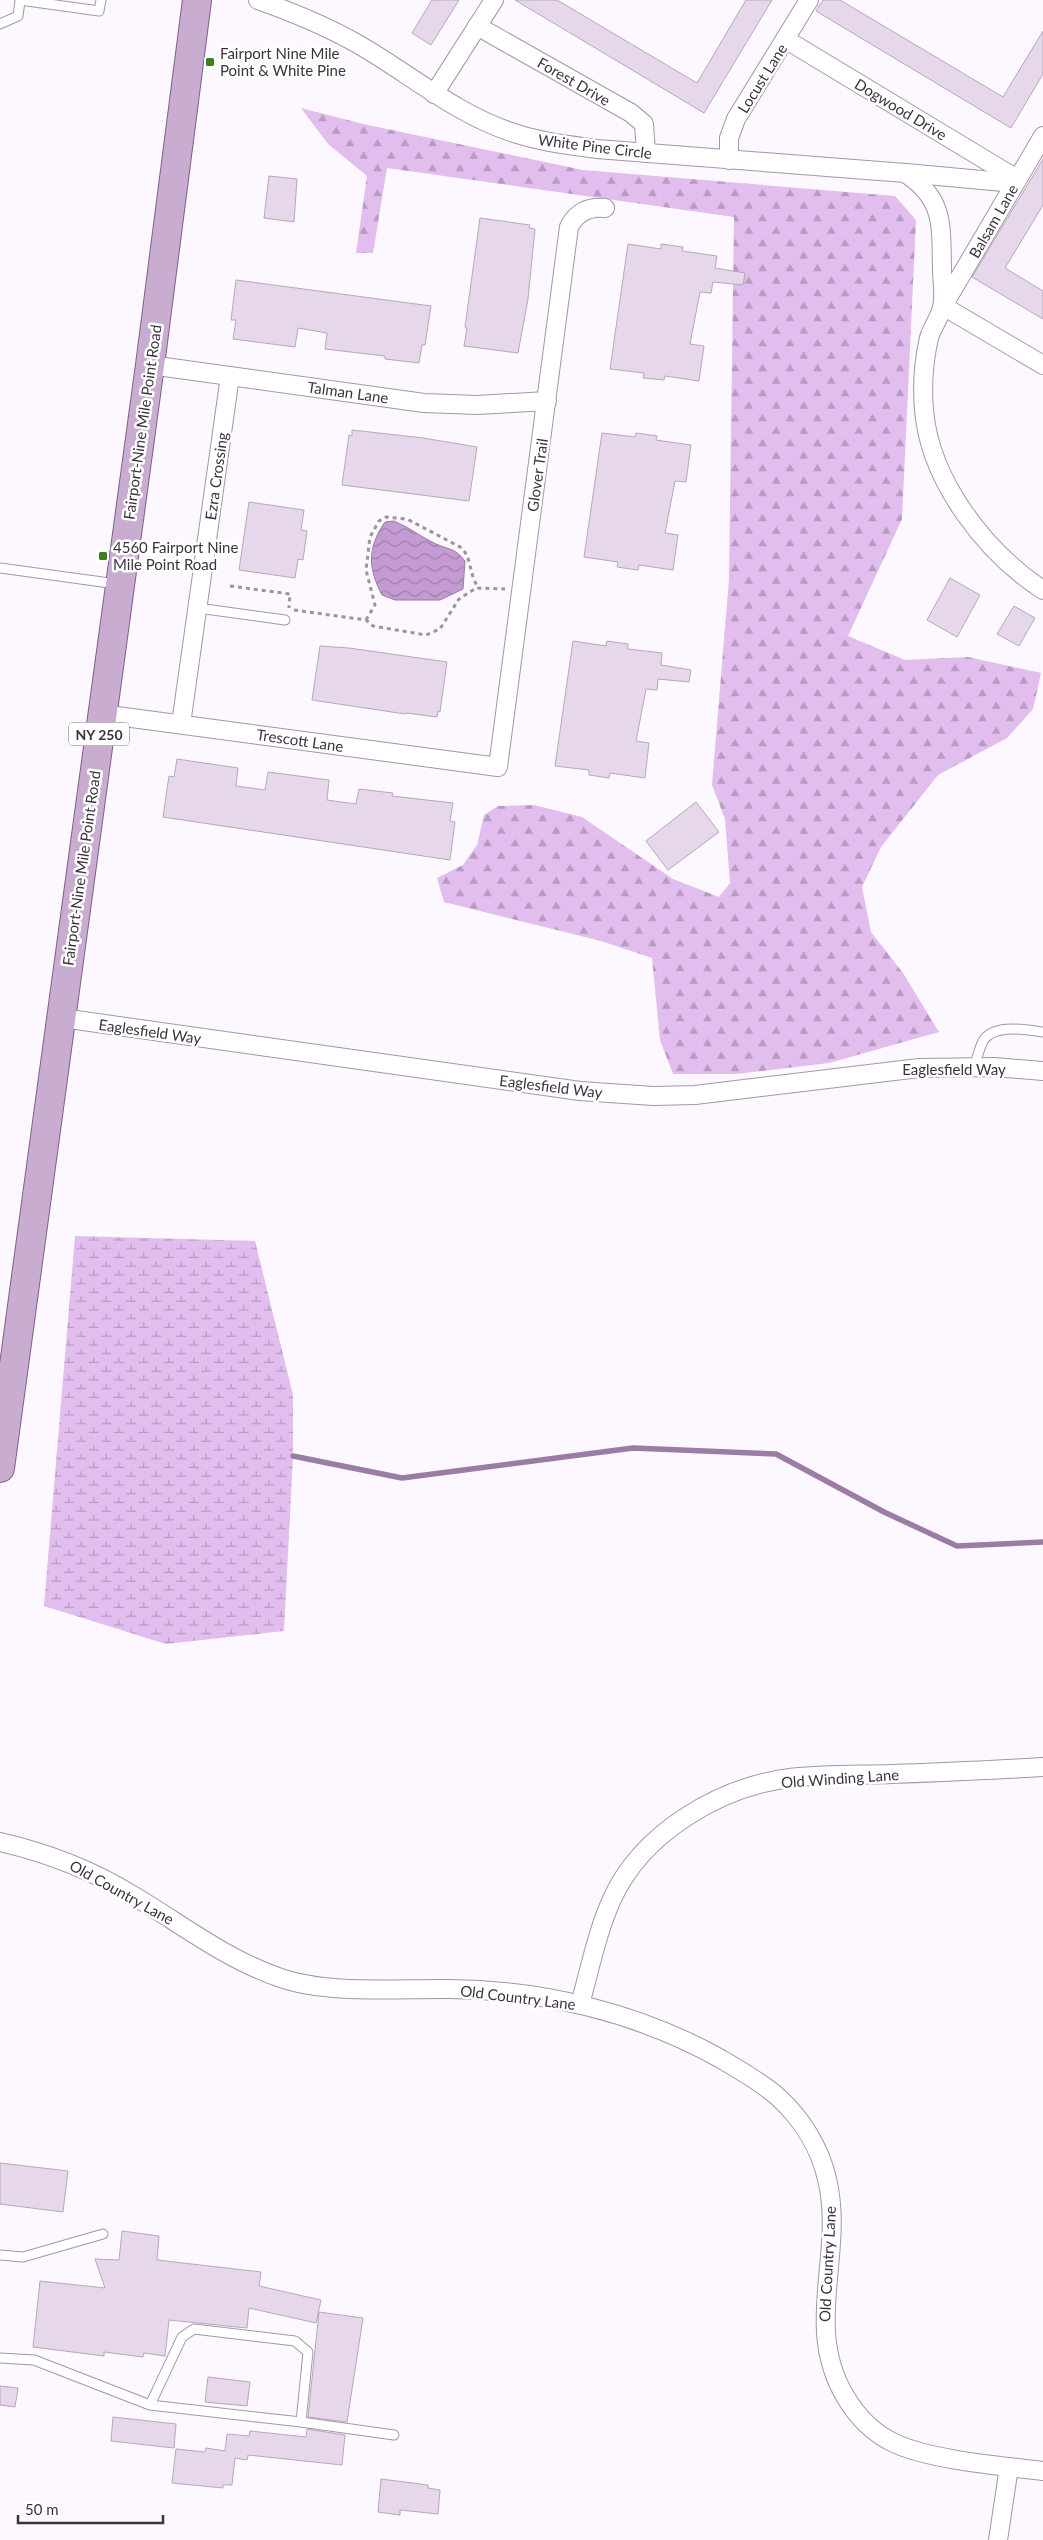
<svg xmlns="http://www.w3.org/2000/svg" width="1043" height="2540" font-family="Lato,sans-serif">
<defs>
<pattern id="forest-firs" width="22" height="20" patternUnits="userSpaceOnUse" patternTransform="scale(1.25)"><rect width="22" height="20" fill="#e1beed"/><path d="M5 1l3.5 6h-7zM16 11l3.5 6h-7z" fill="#b79bc1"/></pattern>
<pattern id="wetland-marsh" width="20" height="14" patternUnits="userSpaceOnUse" patternTransform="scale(1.25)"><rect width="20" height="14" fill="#e1beed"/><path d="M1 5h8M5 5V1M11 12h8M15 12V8" fill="none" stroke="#b79bc1"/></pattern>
<pattern id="water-waves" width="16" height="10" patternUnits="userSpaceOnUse" patternTransform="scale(1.25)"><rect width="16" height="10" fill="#c49ad2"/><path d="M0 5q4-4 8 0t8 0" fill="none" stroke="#a07eac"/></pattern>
</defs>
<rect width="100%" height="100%" fill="#fdf7ff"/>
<!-- forest -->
<path fill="url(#forest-firs)" d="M 301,108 L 363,124 L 583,170 L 895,196 L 916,220 L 902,519 L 848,636 L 905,660 L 968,657 L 1041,673 L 1033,709 L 1007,738 L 938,775 L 881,847 L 862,887 L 871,932 L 903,973 L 939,1032 L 829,1063 L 736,1074 L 673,1074 L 660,1040 L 652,958 L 601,941 L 444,902 L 437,878 L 463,865 L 477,845 L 484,815 L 498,806 L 534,805 L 582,817 L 673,879 L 719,897 L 730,883 L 725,819 L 712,785 L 729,579 L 734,217 L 387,168 L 373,253 L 356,253 L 367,176 L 328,144 Z"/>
<!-- wetland -->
<path fill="url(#wetland-marsh)" d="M 75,1236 L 255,1241 L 293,1395 L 293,1456 L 284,1631 L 166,1644 L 44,1606 Z"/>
<!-- water -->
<path fill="url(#water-waves)" stroke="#9b7ca5" d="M 394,521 C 409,527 421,537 436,544 C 450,550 455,548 465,561 L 463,589 L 440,600 L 395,600 L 382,595 C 368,568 367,548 385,522 Z"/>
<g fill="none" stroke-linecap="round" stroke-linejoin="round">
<!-- stream -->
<path stroke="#9b7ca5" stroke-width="5.5" d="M 293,1456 L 402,1478 L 633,1448 L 776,1454 L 884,1512 L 957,1546 L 1043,1542"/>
</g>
<!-- building -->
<g fill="#e6d7eb" stroke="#b6a8bb">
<path d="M 432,0 L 459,0 L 431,45 L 412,33 Z"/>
<path d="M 515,0 L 557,0 L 697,83 L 746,0 L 772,0 L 704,113 Z"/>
<path d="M 823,0 L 840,0 L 1003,97 L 1043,31 L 1043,74 L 1011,128 L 816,11 Z"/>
<path d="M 1043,159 L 1043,205 L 1005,268 L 1043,291 L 1043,319 L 972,277 Z"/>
<path d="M 269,176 L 297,179 L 294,222 L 264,218 Z"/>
<path d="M 480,218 L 530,225 L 529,228 L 535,229 L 528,299 L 518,353 L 464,346 L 467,328 L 465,327 Z"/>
<path d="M 628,244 L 661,249 L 661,244 L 683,247 L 682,251 L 717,256 L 715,268 L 745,273 L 743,285 L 713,282 L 711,293 L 700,292 L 690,344 L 704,346 L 699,381 L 665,376 L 664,380 L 643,378 L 644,373 L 610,369 Z"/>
<path d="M 236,280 L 431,306 L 425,345 L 422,345 L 419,363 L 385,359 L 385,356 L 325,349 L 327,333 L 298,328 L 295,347 L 233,339 L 236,320 L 231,320 Z"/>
<path d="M 352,430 L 423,438 L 477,447 L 469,501 L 342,485 L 349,435 L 352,436 Z"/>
<path d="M 602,433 L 635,437 L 636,433 L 657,436 L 656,440 L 691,445 L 686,482 L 675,481 L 665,533 L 678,535 L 673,570 L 639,565 L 638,570 L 617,567 L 618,562 L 584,557 Z"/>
<path d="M 249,502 L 304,510 L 301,530 L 307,531 L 303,560 L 298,559 L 295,578 L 239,570 Z"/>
<path d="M 950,578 L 980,595 L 957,637 L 927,620 Z"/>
<path d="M 1014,606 L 1035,618 L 1019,646 L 997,634 Z"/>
<path d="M 573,641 L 606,646 L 607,641 L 628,644 L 628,649 L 662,653 L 661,665 L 691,670 L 689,682 L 658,679 L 657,690 L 646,689 L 636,741 L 649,743 L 645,778 L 610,773 L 609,778 L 589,775 L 589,770 L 555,766 Z"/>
<path d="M 320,646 L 349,648 L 447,662 L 440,712 L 438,711 L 437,717 L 406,713 L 405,714 L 312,700 Z"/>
<path d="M 177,759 L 238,768 L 236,786 L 265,790 L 268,772 L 329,780 L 327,800 L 356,804 L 359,789 L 393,793 L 392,796 L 453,803 L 450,821 L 455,822 L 450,860 L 163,817 L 169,776 L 174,777 Z"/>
<path d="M 696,802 L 719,832 L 668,870 L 646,841 Z"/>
<path d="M 0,2163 L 68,2171 L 63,2212 L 0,2204 Z"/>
<path d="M 122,2231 L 159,2236 L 157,2260 L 261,2272 L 259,2286 L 321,2300 L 316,2323 L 249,2308 L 247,2328 L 169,2320 L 165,2356 L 144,2353 L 143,2357 L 104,2352 L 104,2356 L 33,2347 L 40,2281 L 105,2288 L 95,2259 L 119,2260 Z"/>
<path d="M 319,2312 L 363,2318 L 347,2422 L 308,2417 Z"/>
<path d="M 208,2377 L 250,2382 L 247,2406 L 205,2402 Z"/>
<path d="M 0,2386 L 18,2388 L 15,2407 L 0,2405 Z"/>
<path d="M 113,2417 L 176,2424 L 174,2448 L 111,2441 Z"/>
<path d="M 307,2429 L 345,2435 L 342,2465 L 248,2455 L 247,2460 L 235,2458 L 232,2485 L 223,2485 L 223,2488 L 172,2483 L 176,2449 L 205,2452 L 206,2448 L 225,2451 L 227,2434 L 249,2436 L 250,2431 L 306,2437 Z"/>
<path d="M 381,2479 L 428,2485 L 428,2488 L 440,2490 L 438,2514 L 400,2510 L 400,2515 L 378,2512 Z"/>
</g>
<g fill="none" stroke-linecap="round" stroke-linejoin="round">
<!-- service casing -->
<g stroke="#a496a9" stroke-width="11">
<g id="service">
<path d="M 20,0 L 99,11 L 101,0"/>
<path d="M 0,24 L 18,16 L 20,1"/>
<path d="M 0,568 L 117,584"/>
<path d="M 198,608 L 285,620"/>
<path d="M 974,1068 C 977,1059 979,1049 983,1041 C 994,1023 1026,1030 1043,1032"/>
<path d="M 0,2255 L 23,2257 L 103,2234"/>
<path d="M 0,2358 L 34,2360 L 150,2405 L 301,2422 L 308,2352 L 295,2341 L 194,2329 L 182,2337 L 150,2405"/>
<path d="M 301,2422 L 394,2435"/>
</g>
</g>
<!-- minor casing -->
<g stroke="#a496a9" stroke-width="20">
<g id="minor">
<path d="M 258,0 C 292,12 324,25 356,43 C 409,73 455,114 514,133 C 541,142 569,145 597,149 L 905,173 C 945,199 941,226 942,269 C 942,280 945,296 942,307 C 940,318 932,327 929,338 C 924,360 922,387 924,410 C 930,481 985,552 1043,590"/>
<path d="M 477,26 L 631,113 L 644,124 L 646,153"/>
<path d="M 785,39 L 1017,179"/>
<path d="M 434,94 L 494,0"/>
<path d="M 1043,136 L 943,306 L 1043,365"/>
<path d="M 729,160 L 729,138 L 736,119 L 809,0"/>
<path d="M 906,173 L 1014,183"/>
<path d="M 150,365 L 424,403 L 477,405 L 547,401"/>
<path d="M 102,714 L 498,767 L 569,227 C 576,213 588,206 605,208"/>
<path d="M 181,724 L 230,376"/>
<path d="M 62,1018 L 580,1091 L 653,1096 L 695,1095 L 919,1068 L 994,1067 L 1043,1071"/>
<path d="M 0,1842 C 48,1853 92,1870 134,1896 C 181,1924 226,1959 278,1977 C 327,1995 397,1988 450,1989 C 544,1990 639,2013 721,2059 C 741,2071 761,2082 778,2097 C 802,2119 820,2148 827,2179 C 845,2253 803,2326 845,2396 C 856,2415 873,2433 894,2443 C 930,2460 1002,2466 1043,2471"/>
<path d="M 580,2004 C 590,1969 597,1932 612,1899 C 642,1833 719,1787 790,1778 C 823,1774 858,1775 892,1774 C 942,1772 993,1770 1043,1767"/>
<path d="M 998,2540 L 1009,2467"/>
</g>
</g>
<!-- primary casing -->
<g stroke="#7f5f89" stroke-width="30">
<path id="primary" d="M 0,1468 L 150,365 L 197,0"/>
</g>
<!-- path -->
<g stroke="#9a949c" stroke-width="3" stroke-dasharray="4 4" stroke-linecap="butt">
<path d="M 230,586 L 290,594 L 289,608"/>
<path d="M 294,610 L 366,620 L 373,626 L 426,635 L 440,629 L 459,599 L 476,588 L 505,589"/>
<path d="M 366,620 L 375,605 L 366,570 L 370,537 L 379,521 L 386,517 L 407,519 L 462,548 C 472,560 469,574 478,587"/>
</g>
<!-- service -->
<use href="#service" stroke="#fff" stroke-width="9"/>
<!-- minor -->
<use href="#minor" stroke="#fff" stroke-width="18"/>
<!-- primary -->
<use href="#primary" stroke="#c8add1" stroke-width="28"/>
</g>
<!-- markers -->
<g fill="#3d7e1f" stroke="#fff" stroke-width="2">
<rect x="205" y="57" width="10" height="10" rx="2.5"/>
<rect x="98" y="551" width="10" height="10" rx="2.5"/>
</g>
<g text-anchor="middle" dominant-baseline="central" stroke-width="5" stroke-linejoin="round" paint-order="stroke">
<!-- shield labels -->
<rect fill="#fff" stroke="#757276" stroke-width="1" x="69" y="722.5" width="60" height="23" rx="4"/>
<g font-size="14" font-weight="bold" fill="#3a353c">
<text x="99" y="734">NY 250</text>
</g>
<!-- poi labels -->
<g font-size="15" fill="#3a353c" stroke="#fff" text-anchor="start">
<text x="220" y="53">Fairport Nine Mile<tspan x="220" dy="17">Point &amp; White Pine</tspan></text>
<text x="113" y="547">4560 Fairport Nine<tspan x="113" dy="17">Mile Point Road</tspan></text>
</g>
<!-- street labels -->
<g font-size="15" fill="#3a353c" stroke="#fff">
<text transform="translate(762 78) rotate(-58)">Locust Lane</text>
<text transform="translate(574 81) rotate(30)">Forest Drive</text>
<text transform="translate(901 109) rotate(31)">Dogwood Drive</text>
<text transform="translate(595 146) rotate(7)">White Pine Circle</text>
<text transform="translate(993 221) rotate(-60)">Balsam Lane</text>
<text transform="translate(348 392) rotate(8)">Talman Lane</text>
<text transform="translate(142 422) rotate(-82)">Fairport-Nine Mile Point Road</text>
<text transform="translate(537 475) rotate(-82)">Glover Trail</text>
<text transform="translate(216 476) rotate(-82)">Ezra Crossing</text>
<text transform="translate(300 740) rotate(8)">Trescott Lane</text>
<text transform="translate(81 868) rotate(-82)">Fairport-Nine Mile Point Road</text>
<text transform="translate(150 1031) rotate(8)">Eaglesfield Way</text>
<text x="954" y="1069">Eaglesfield Way</text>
<text transform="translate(551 1086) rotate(7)">Eaglesfield Way</text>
<text transform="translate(840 1778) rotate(-4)">Old Winding Lane</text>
<text transform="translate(122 1892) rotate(29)">Old Country Lane</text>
<text transform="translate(518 1997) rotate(7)">Old Country Lane</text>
<text transform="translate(827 2264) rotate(-87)">Old Country Lane</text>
</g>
</g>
<!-- scale -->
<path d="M18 2515v8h145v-8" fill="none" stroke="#3a353c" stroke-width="2.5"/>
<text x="25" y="2515" font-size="15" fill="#3a353c" stroke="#ffffff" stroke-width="4" paint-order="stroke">50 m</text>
</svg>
